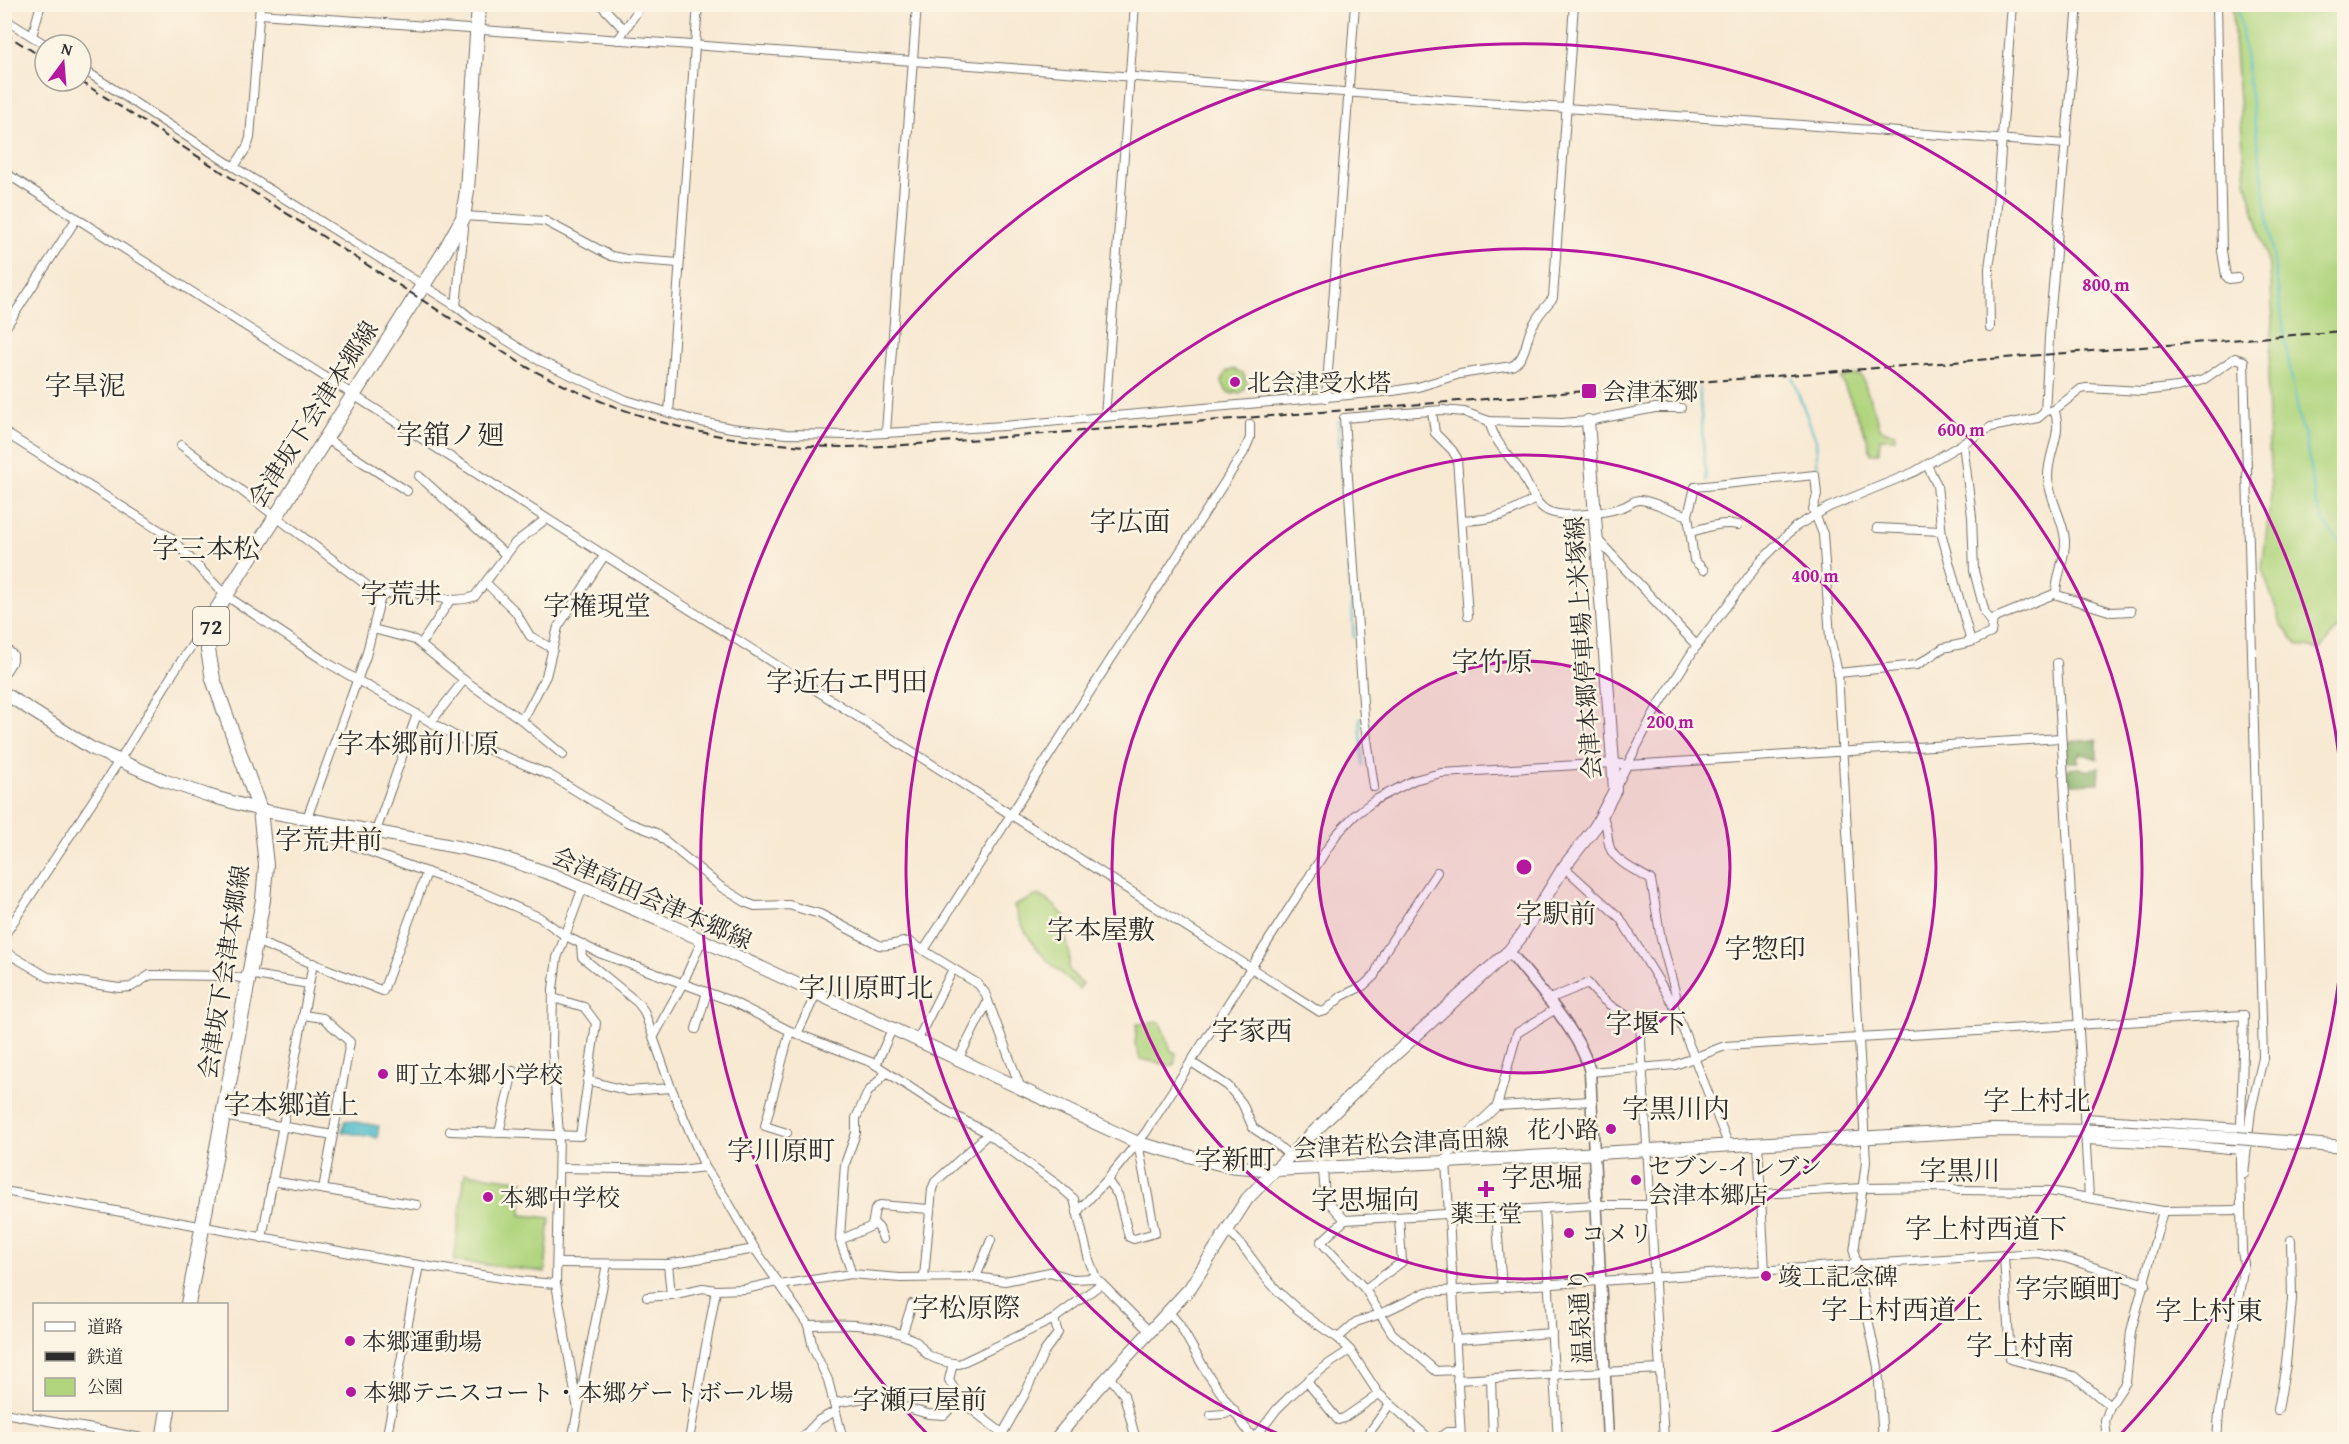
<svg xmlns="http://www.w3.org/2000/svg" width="2349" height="1444" font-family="'Gentium Book Plus','Noto Serif JP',serif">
<rect width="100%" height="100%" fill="#fcf5e5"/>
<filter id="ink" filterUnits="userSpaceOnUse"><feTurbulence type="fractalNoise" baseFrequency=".0167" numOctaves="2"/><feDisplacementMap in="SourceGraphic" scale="12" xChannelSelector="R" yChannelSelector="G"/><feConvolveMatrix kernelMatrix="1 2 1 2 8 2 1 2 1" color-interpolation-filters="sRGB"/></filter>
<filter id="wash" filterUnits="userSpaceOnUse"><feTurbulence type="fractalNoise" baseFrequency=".008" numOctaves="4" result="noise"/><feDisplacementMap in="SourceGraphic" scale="24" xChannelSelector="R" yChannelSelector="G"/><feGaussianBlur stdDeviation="1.35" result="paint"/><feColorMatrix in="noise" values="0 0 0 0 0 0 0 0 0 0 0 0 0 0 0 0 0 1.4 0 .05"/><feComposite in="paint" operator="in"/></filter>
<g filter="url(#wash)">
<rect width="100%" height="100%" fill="#f8e9d3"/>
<!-- green -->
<g fill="#b0d57e" stroke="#6e8054" stroke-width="1.5">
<path d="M 2233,5 L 2344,5 L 2344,622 L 2319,650 L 2298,645 L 2282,626 L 2262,569 L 2271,494 L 2267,390 L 2273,322 L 2270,270 L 2246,181 L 2234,39 Z"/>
<path d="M 1233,369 L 1243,373 L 1247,383 L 1244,390 L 1238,394 L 1235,391 L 1234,394 L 1227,392 L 1222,382 L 1226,372 Z"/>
<path d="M 1279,373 L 1320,375 L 1319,394 L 1277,397 Z"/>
<path d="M 1853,375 L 1862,376 L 1880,428 L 1884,431 L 1895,433 L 1895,439 L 1880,438 L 1879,453 L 1871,454 L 1868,441 L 1841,378 Z"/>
<path d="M 1038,895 L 1054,905 L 1068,920 L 1061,928 C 1069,942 1070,954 1069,970 L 1082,984 L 1079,989 C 1048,962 1028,946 1014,906 Z"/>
<path d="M 1160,1022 L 1171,1051 L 1176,1053 L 1174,1066 L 1140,1059 L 1135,1044 L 1137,1024 Z"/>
<path d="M 465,1173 L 524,1181 L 521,1215 L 550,1218 L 545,1272 L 454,1261 Z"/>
</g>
<!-- forest -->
<g fill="#8cb66d" stroke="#5c704c" stroke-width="1.5">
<path d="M 2095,740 L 2097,741 L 2097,759 L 2081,753 L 2077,757 L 2079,762 L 2068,762 L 2066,759 L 2067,742 Z"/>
<path d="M 2099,767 L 2098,783 L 2072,784 L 2067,777 L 2068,769 L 2079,768 L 2087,771 Z"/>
</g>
<!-- water -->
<path fill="#4ebbc9" stroke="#3c737a" stroke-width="1.5" d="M 345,1120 L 379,1126 L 377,1138 L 342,1132 Z"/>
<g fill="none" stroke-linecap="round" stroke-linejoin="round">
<!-- stream -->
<g stroke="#4ebbc9" stroke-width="2">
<path d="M 2238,4 L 2287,353 L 2301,427 L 2305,435 L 2316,505 L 2325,523 L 2344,548"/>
<path d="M 1792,377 L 1816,440 L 1818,475"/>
<path d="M 1699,386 L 1706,481"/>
<path d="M 1338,421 L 1354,637"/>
<path d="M 1360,717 L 1363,765"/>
</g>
</g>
</g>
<g filter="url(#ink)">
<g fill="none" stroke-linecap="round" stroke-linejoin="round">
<!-- minor casing -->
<g stroke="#736e66" stroke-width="10">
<g id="minor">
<path d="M 600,4 L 620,25 L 626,28"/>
<path d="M 2217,4 L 2222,251 L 2226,276 L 2229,279 L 2237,278"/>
<path d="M 260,14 L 2066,144"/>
<path d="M 4,19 L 46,45"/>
<path d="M 32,36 L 41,4"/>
<path d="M 618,40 L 642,4"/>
<path d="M 81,68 L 234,167 L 456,306 L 471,318 L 540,361 L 626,400 L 697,421 L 731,428 L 786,434 L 851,435 L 1004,426 L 1393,391 L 1418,387 L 1460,374 L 1512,366 C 1527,357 1525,341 1532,327 C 1537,316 1545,307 1553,298 L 1574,4"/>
<path d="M 234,167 L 247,147 L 250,138 L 260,4"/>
<path d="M 4,172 L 1320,1012 L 1325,1011 L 1342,996 L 1363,986 L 1374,976 L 1385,951 L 1437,872"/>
<path d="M 463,216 L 545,221 L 611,256 L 626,259 L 679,263"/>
<path d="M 456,306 L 464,228 L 461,222"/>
<path d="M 1990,328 L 1989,268 L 1996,218 L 2012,4"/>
<path d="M 4,330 L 77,218"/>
<path d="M 1326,398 L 1355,4"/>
<path d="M 2054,410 L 2081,389 L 2087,388 L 2142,391 L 2178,387 L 2203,380 L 2235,358 L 2244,361 L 2263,1058 L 2251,1110 L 2244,1174"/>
<path d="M 1432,411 L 1435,433 L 1452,450 L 1457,458 L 1468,616"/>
<path d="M 2051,411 L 2054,410 C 2064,432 2047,454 2048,478 C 2049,498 2064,521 2065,540 C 2066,558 2056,576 2056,594"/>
<path d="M 669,413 L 698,4"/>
<path d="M 1105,417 L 1135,4"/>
<path d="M 1489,421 C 1494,441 1506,452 1518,468 C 1527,480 1531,497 1542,507 C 1556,521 1605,513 1623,507 C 1629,505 1633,500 1640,500 C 1652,500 1673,513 1688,515"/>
<path d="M 4,432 L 170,537 L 225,595 L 326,662 L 455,736 L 550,775 L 627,822 L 656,833 L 721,887 L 747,903 L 755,906 L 789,905 L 802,909 L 820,914 L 879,945 C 890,948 900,940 910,942 L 978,984 L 985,993 L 1021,1089"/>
<path d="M 886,432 L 917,4"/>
<path d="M 325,438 L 407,491"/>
<path d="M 1963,443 L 1972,517 L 1974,571 L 1985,613 L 1991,621"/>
<path d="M 181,445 L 381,596 L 366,656 L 307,818"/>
<path d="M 1927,465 L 1937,485 L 1942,536 L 1971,642"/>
<path d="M 419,476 L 505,554"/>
<path d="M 1462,521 C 1496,519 1506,516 1535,499"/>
<path d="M 1877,528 L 1941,531"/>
<path d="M 1691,532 C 1707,527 1721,522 1738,525"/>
<path d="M 1598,540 L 1697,646"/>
<path d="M 1704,570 L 1694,560 L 1688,515 L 1695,487 L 1815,475 L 1817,495 L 1813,509 L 1823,534 L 1830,638 L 1838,673 L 1866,1162 L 1854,1252 L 1878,1367 L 1883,1440"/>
<path d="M 486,583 L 515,611 L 530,636 L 553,649"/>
<path d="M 380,598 L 396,589 C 420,593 453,606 475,596 L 515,543 L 546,519"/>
<path d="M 373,629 L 415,640 L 464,680 L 519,718 L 563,755"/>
<path d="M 421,644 L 451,599"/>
<path d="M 4,647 L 13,655 L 13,660 L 4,674"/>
<path d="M 2057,663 L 2089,1197"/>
<path d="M 1838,673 L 1917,665 L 1943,648 L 1971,642 L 1991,633 L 1993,619 L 2054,594 L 2112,612 L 2131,611"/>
<path d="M 519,718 L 526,714 L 546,676 L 558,627 L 604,556"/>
<path d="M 431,722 L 464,680"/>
<path d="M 1374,787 L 1364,718 L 1344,418 L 1442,410 L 1464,412 L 1489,421 L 1562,423 L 1588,421 L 1655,408 L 1681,408"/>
<path d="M 1616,787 L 1654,713 L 1695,648 L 1759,563 L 1795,527 L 1829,507 L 1914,472 L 1991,427 L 2038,418 L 2045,412 L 2050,320 L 2078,4"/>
<path d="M 1602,816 C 1609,827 1606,836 1610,848 C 1615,862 1639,872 1651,880 L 1661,939 L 1676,995 L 1673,1004"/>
<path d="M 312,818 L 315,832 L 479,891 L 539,917 L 564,935 L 599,953 L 731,1001 L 790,1031 L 873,1063 L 946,1111 L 984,1131 L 1058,1185 L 1074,1199 L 1089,1260 L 1096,1278 L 1149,1331"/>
<path d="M 376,831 L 417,714"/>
<path d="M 1564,867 L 1620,918 L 1673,1004 L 1729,1146"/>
<path d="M 4,936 L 119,761 L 175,670 L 210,619"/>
<path d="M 255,941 L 383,991 L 427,872"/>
<path d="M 581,944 L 582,957 L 638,1003 L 644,1011 L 670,1085 L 705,1167 L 728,1202 L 755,1249 L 808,1325 L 813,1348 L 828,1380 L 843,1440"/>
<path d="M 924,950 L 1244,452 L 1250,438 L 1250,424"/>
<path d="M 4,951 L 48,977 L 119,988 L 131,987 L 150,975 L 228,976 L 247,979"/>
<path d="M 248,974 L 309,984"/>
<path d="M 1547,1000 L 1588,983 C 1602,1002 1617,1011 1638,1021 L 1640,1024 L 1664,1440"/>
<path d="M 303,1015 L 323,1018 L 350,1042 L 323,1189"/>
<path d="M 696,1029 L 707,992"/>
<path d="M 797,1034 L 816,994"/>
<path d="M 654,1036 L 683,983 L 702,940"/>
<path d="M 917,1041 L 953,969"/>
<path d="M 958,1060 L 988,1001"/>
<path d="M 1191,1062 L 1228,1086 L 1242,1103 L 1253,1128 L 1274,1142 L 1289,1155"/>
<path d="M 876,1065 L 892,1029"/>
<path d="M 1590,1072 L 1675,1065 L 1725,1046 L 2244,1015 L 2240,1163 L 2242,1251 L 2244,1264 L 2219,1413 L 2217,1440"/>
<path d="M 587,1080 L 628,1091 L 671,1088"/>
<path d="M 1497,1106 L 1591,1101"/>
<path d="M 222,1116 L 333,1135"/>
<path d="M 2085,1118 L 2242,1128"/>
<path d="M 450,1131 L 580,1136 L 596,1023 L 584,1007 L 553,998"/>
<path d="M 499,1133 L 513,1071"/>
<path d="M 787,1133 L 765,1126 L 790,1031"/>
<path d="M 2086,1140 L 2183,1145 L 2241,1150"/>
<path d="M 1758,1144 L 1765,1271"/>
<path d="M 559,1168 L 681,1170 L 705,1167"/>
<path d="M 1323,1169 L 1325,1198 L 1345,1220"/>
<path d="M 1107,1180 L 1118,1195 L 1129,1237 L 1134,1239 L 1155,1233 L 1138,1143"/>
<path d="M 272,1181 L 417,1205"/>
<path d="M 4,1191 L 406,1263 L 520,1281 L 556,1284"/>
<path d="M 1761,1194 L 1863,1188 L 1945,1187 L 1958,1190 L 2049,1191 L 2163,1211 L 2131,1331 L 2126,1382 L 2110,1406 L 2105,1421 L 2107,1440"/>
<path d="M 1544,1208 L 1558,1440"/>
<path d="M 2163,1211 L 2241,1210"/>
<path d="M 1077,1212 L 1107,1180 L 1146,1132 L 1336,835 L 1355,815 L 1375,800 L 1414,780 L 1441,773 L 1614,763 L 1628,765 L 2061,738"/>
<path d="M 1496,1212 L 1502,1288"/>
<path d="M 874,1223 L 879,1228 L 883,1239"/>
<path d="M 1227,1230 C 1242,1243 1251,1258 1263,1274 C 1284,1301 1309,1320 1338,1338"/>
<path d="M 262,1238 L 313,963"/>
<path d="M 840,1240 L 872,1226 L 875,1209 L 880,1205 L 929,1209"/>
<path d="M 2004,1256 L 2010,1359 L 2074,1376 L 2110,1406"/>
<path d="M 557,1263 L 668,1264 L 671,1295 L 703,1288 L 716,1290 L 745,1289 L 777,1282"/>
<path d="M 668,1264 L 755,1249"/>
<path d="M 851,1274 C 850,1261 841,1250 840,1237 L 845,1164 L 856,1133 L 856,1118 L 868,1092 L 886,1073"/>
<path d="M 924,1277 L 932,1189 L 935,1182 L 988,1134"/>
<path d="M 976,1277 L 991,1240"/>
<path d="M 779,1285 L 851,1274 L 900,1278 L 974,1277 L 1005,1281 L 1050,1272 L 1073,1279 L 1096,1278"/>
<path d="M 1365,1289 L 1402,1262 L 1399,1217"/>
<path d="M 647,1297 L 671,1295"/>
<path d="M 1169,1312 L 1179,1324 L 1207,1373 L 1254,1440"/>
<path d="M 808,1325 C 844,1324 879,1323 912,1339 C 921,1343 921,1350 928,1355 C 936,1360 950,1363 959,1364 L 1054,1319"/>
<path d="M 902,1335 L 912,1304 L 941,1308"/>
<path d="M 1455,1340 L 1552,1333"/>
<path d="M 1350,1350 L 1378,1393 L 1431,1440"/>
<path d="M 953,1363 L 949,1380 L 961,1401 L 1002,1433"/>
<path d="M 1457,1370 L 1436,1371 L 1392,1333 L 1365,1289 L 1321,1242 L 1345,1220 L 1595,1205 L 1650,1205"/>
<path d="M 1109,1376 L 1124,1395 L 1136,1440"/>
<path d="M 1491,1378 L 1493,1440"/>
<path d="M 1457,1380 L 1660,1369"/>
<path d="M 1308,1383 L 1338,1420 L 1344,1418 L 1379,1394"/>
<path d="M 834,1403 L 878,1396 L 894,1404 L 928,1414 L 944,1415 L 960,1399"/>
<path d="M 578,1410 L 556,1284 L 559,1134 L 552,1047 L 553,989 L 557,958 L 583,887"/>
<path d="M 2278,1410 L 2286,1364 L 2292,1299 L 2291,1240"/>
<path d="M 4,1413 L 153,1440"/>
<path d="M 1211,1415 L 1225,1414 L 1234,1410"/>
<path d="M 1000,1438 L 1025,1394 L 1044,1352 L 1058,1333 L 1054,1319 L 1101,1284"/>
<path d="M 1253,1438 C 1263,1429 1269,1419 1277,1409 C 1298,1387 1324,1366 1350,1350 L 1338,1338 L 1356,1322 L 1380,1314 L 1426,1292 L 2038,1253 L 2065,1258 L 2146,1284"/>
<path d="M 386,1440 L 419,1265"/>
<path d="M 572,1440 L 607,1264"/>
<path d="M 689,1440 L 716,1290"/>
<path d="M 800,1440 L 819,1420 L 836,1411"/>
<path d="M 1364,1440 L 1390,1404"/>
<path d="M 1436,1440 L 1447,1432 L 1460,1432"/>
<path d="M 1461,1440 L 1446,1159 L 1454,1147 L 1497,1106 L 1517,1033 L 1554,1010"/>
</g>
</g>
<!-- tertiary casing -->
<g stroke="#736e66" stroke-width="13">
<path id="tertiary" d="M 1509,951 C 1534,983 1581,1033 1590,1072 L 1608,1440"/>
</g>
<!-- secondary casing -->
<g stroke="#736e66" stroke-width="14">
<g id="secondary">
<path d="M 4,693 L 91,748 L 166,781 L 207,795 L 260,810 L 462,848 L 500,857 L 554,875 L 657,919 L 1138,1143 L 1227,1166 L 1275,1170 L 1370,1077 L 1509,951 L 1520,938 L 1564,867 L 1596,826 L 1615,790 L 1588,421"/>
<path d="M 1055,1440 L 1096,1390 L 1190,1288 L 1247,1199 L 1275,1170 L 1446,1162 L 1993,1130 L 2113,1131 L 2237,1138"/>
</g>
</g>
<!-- primary casing -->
<g stroke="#736e66" stroke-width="16">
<g id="primary">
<path d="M 188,1304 L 263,900 L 266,865 L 260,810 L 213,679 L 208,650 L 214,614 L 443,254 L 463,218 L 467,190 L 479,4"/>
<path d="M 163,1440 L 168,1410"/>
</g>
</g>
<!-- minor -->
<use href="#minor" stroke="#fff" stroke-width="8"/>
<!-- tertiary -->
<use href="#tertiary" stroke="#fff" stroke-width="10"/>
<!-- secondary -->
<use href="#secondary" stroke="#fff" stroke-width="12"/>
<!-- primary -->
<use href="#primary" stroke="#fff" stroke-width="14"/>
<!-- rail -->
<g stroke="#2b2b2b" stroke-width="2" stroke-dasharray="9 4.5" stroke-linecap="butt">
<path d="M 4,33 L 45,59"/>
<path d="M 80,81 L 525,366 C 650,432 763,454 904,445 L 2344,331"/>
</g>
<!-- secondary-bridge casing -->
<g stroke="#736e66" stroke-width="14" stroke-linecap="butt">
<path id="secondary-bridge" d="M 2237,1138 L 2344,1147"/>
</g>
<!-- secondary-bridge -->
<use href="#secondary-bridge" stroke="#fff" stroke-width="12"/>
</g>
</g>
<!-- distance rings -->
<circle cx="1524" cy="867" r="206" fill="#b5179e" fill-opacity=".12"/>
<g fill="none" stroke="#b5179e" stroke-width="3">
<circle cx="1524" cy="867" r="206"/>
<circle cx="1524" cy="867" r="412"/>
<path d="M1288 1438A618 618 0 1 1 1760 1438"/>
<path d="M2344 932A823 823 0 0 1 2116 1439M932 1439A823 823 0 1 1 2344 802"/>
</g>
<!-- markers -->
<g fill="#b5179e" stroke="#fcf5e5" stroke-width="2">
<circle cx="1235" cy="382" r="6"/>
<rect x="1581" y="383" width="16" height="16" rx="3"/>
<circle cx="383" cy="1074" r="6"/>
<circle cx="1611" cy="1129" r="6"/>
<circle cx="1636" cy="1180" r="6"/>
<path d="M1483 1180h6v6h6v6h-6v6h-6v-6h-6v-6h6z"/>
<circle cx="488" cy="1197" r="6"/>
<circle cx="1569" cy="1233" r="6"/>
<circle cx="1766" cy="1276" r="6"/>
<circle cx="350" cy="1341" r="6"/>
<circle cx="351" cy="1392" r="6"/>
</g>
<g text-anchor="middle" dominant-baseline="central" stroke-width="5" stroke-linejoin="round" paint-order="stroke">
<!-- shield labels -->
<rect fill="#fcf5e5" stroke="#6a6863" stroke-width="1.5" x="193" y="607" width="36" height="38" rx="4.5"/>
<g font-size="22" font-weight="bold" fill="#2b2b2b">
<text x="211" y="626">72</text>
</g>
<!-- poi labels -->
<g font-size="24" fill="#2b2b2b" stroke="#fcf5e5" text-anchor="start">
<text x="1247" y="382">北会津受水塔</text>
<text x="1602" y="391">会津本郷</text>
<text x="395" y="1074">町立本郷小学校</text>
<text x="1599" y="1129" text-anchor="end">花小路</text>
<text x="1648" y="1166">セブン-イレブン<tspan x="1648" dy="28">会津本郷店</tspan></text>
<text x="500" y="1197">本郷中学校</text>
<text x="1486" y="1213" text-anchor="middle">薬王堂</text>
<text x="1581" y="1233">コメリ</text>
<text x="1778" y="1276">竣工記念碑</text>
<text x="362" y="1341">本郷運動場</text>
<text x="363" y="1392">本郷テニスコート・本郷ゲートボール場</text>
</g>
<!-- street labels -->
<g font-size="24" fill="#2b2b2b" stroke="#fcf5e5">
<text transform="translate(313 414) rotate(-57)">会津坂下会津本郷線</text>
<text transform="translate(1583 648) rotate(-94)">会津本郷停車場上米塚線</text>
<text transform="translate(652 898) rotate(24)">会津高田会津本郷線</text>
<text transform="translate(224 972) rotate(-81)">会津坂下会津本郷線</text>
<text transform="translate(1401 1143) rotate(-3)">会津若松会津高田線</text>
<text transform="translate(1580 1316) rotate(-93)">温泉通り</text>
</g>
<!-- quarter labels -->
<g font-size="27" fill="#2b2b2b" stroke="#fcf5e5">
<text x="85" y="385">字旱泥</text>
<text x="450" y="434">字舘ノ廻</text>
<text x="1130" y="521">字広面</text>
<text x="206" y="548">字三本松</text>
<text x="401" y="593">字荒井</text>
<text x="597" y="605">字権現堂</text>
<text x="1492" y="661">字竹原</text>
<text x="847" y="681">字近右エ門田</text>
<text x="418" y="743">字本郷前川原</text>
<text x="329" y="839">字荒井前</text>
<text x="1556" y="913">字駅前</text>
<text x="1101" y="929">字本屋敷</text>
<text x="1765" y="948">字惣印</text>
<text x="866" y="987">字川原町北</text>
<text x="1646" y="1023">字堰下</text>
<text x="1252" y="1030">字家西</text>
<text x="2037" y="1100">字上村北</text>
<text x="291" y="1104">字本郷道上</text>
<text x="1676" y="1108">字黒川内</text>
<text x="781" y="1150">字川原町</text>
<text x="1235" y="1159">字新町</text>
<text x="1960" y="1170">字黒川</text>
<text x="1542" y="1177">字思堀</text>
<text x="1365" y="1199">字思堀向</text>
<text x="1986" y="1228">字上村西道下</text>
<text x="2069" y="1288">字宗頤町</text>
<text x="966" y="1307">字松原際</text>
<text x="1902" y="1309">字上村西道上</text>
<text x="2209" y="1310">字上村東</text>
<text x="2020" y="1345">字上村南</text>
<text x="920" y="1399">字瀬戸屋前</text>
</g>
</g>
<circle cx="1524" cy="867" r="9" fill="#b5179e" stroke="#fcf5e5" stroke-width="3"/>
<g font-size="18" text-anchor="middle" font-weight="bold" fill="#b5179e" stroke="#fcf5e5" stroke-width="5" stroke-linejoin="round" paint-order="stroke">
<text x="2106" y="291">800 m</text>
<text x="1961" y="436">600 m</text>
<text x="1815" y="582">400 m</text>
<text x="1670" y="728">200 m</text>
</g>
<!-- margin -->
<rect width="2349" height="1444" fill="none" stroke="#fcf5e5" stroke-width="24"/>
<!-- legend -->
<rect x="33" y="1303" width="195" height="108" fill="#fcf5e5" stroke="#a8a49b" stroke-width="1.5"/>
<rect x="45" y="1322" width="30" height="9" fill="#ffffff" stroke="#a8a49b" stroke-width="1.5"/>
<text x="87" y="1333" font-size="18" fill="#2b2b2b">道路</text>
<rect x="45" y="1352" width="30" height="9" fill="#2b2b2b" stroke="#a8a49b" stroke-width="1.5"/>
<text x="87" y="1363" font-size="18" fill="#2b2b2b">鉄道</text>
<rect x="45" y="1378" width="30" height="18" fill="#b0d57e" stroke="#a8a49b" stroke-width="1.5"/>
<text x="87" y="1393" font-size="18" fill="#2b2b2b">公園</text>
<!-- north arrow -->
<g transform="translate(63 63) rotate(16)"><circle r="28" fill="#fcf5e5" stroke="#a8a49b" stroke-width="1.5"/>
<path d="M0-4.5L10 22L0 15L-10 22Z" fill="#b5179e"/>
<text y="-9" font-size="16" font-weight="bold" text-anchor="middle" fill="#2b2b2b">N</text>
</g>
</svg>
